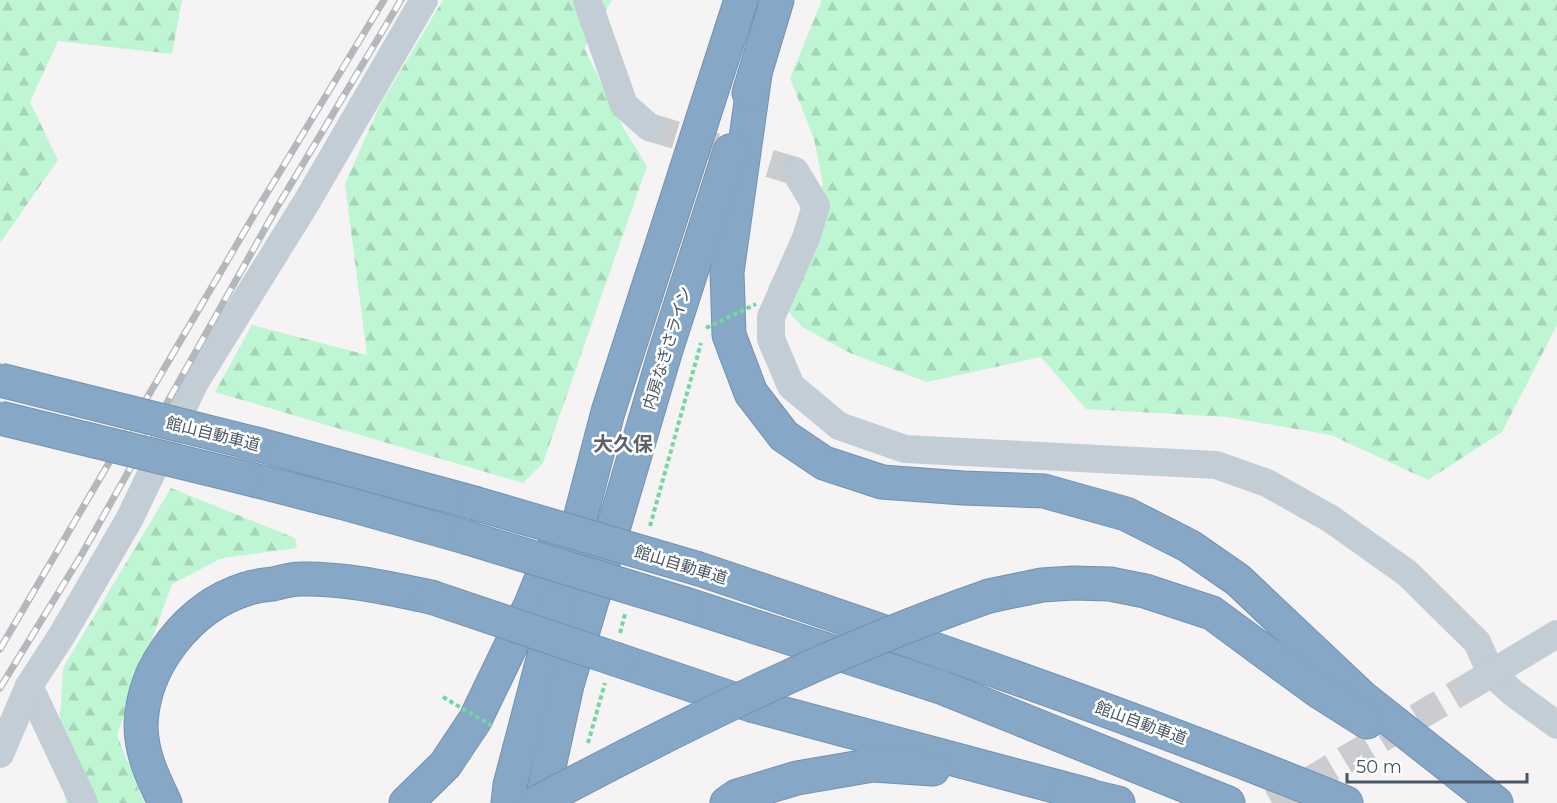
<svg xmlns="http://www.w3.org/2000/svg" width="1557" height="803" font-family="Montserrat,'Noto Sans JP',sans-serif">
<defs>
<pattern id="forest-firs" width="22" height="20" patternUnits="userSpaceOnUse" patternTransform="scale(1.5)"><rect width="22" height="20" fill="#bef5d2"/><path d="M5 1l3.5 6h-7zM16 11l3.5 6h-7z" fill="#a5d4b7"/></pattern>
</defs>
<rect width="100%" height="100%" fill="#f5f3f3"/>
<!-- forest -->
<g fill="url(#forest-firs)">
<path d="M 0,0 L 182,0 L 172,54 L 58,41 L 30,102 L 58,160 L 0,243 Z"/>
<path d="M 443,0 L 612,0 L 584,48 L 624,129 L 647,166 L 543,463 L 523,483 L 215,392 L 252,325 L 367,355 L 345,184 L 379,107 Z"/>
<path d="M 822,0 L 1557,0 L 1557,325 L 1502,432 L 1428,480 L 1331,435 L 1227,417 L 1086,409 L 1041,357 L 927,382 L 850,353 L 802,327 L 768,287 L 823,184 L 814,139 L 790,78 Z"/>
<path d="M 171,488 L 295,538 L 297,548 L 222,558 L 172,584 L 117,735 L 144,803 L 66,803 L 58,756 L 63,668 Z"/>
</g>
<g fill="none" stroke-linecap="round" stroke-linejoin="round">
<!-- minor-tunnel -->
<g stroke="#cacccf" stroke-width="28" stroke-dasharray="28 14" stroke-linecap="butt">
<path d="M 649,127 L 795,171"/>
<path d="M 1272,803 L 1472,685"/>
</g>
<!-- highway casing -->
<g stroke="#7192b2" stroke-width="35">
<g id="highway">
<path d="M 755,74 L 727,272 L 729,335 L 751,393 L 784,436 L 824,463 L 882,482 L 963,488 L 1044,491 L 1126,514 L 1189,546 L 1238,580 L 1363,698 L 1496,803"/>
<path d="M 749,93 L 777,0"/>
<path d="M 256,444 L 474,503"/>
<path d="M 242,477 L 344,503 L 465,537"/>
<path d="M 699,569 C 916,642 1133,716 1346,803"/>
<path d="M 989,596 L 1042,585 L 1073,583 L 1110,584 L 1145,591 L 1212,613 L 1318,691 L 1367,722"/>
<path d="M 685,604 L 941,687 L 1228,803"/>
<path d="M 618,660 L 751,705 L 1088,795"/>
<path d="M 1067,791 L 1118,803"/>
<path d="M 165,803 C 153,778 141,754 141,725 C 143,665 189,607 246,589 C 254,586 264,585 273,584 C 282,582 291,579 300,579 C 344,578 387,588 431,597"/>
<path d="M 406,803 L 445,765 L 475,720 L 531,604 L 555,545"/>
<path d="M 508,803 L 510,785 L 608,412 L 741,0"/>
<path d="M 541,803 L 567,685 L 665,353 L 730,151"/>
<path d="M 727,803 L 737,796 L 797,778 L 873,765 L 933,769"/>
</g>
</g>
<!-- path -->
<g stroke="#72d8a3" stroke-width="4" stroke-dasharray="4.5 3" stroke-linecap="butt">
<path d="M 650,526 L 701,343"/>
<path d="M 620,633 L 625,614"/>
<path d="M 588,743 L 605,683"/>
</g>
<!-- minor -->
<g stroke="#c2cdd5" stroke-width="28">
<path d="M 587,0 L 624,105 L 649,127"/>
<path d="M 795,171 L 816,206 L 806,238 L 771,317 L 771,339 L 791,386 L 839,426 L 905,449 L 1216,465 L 1267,483 L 1331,519 L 1407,573 L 1477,642 L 1491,673 L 1513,693 L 1557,725"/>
<path d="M 1472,685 L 1557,634"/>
<path d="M 29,686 L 84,803"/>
<path d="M 0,754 L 29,686 L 62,635 L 130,518 L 195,382 L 306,203 L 424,0"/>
</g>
<!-- highway -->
<use href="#highway" stroke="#86a7c6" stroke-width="33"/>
<!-- rail casing -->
<g stroke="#b4b8bd" stroke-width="7">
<g id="rail">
<path d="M 0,649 L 264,198 L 384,0"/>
<path d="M 0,688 L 82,554 L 276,209 L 401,0"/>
</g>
</g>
<!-- rail -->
<use href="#rail" stroke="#fff" stroke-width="4.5" stroke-dasharray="14" stroke-linecap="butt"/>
<!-- highway-bridge casing -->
<g stroke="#7192b2" stroke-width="35" stroke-linecap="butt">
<g id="highway-bridge">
<path d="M 0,380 L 256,444"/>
<path d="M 0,418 L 242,477"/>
<path d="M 474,503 L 699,569"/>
<path d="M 465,537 L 685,604"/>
<path d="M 431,597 L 618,660"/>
<path d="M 536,803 C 682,725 833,650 989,596"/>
</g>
</g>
<!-- path-bridge -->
<g stroke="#72d8a3" stroke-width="4" stroke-dasharray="4.5 3" stroke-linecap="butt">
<path d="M 706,328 L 756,304"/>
<path d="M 443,697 L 494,727"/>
</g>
<!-- highway-bridge -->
<use href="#highway-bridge" stroke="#86a7c6" stroke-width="33"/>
</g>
<g text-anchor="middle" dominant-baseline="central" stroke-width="5" stroke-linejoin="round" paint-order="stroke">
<!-- street labels -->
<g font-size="16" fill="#485763" stroke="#fff">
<text transform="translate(667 348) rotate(-73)">内房なぎさライン</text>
<text transform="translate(213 434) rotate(14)">館山自動車道</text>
<text transform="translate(681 565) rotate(17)">館山自動車道</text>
<text transform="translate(1141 723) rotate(20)">館山自動車道</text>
</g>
<!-- quarter labels -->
<g font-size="20" font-weight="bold" fill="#5e6369" stroke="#fff">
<text x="623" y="444">大久保</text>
</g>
</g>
<!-- scale -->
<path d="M1347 773v9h180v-9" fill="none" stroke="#485763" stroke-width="3"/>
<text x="1356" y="773" font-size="18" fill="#485763" stroke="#ffffff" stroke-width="4.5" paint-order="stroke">50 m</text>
</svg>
